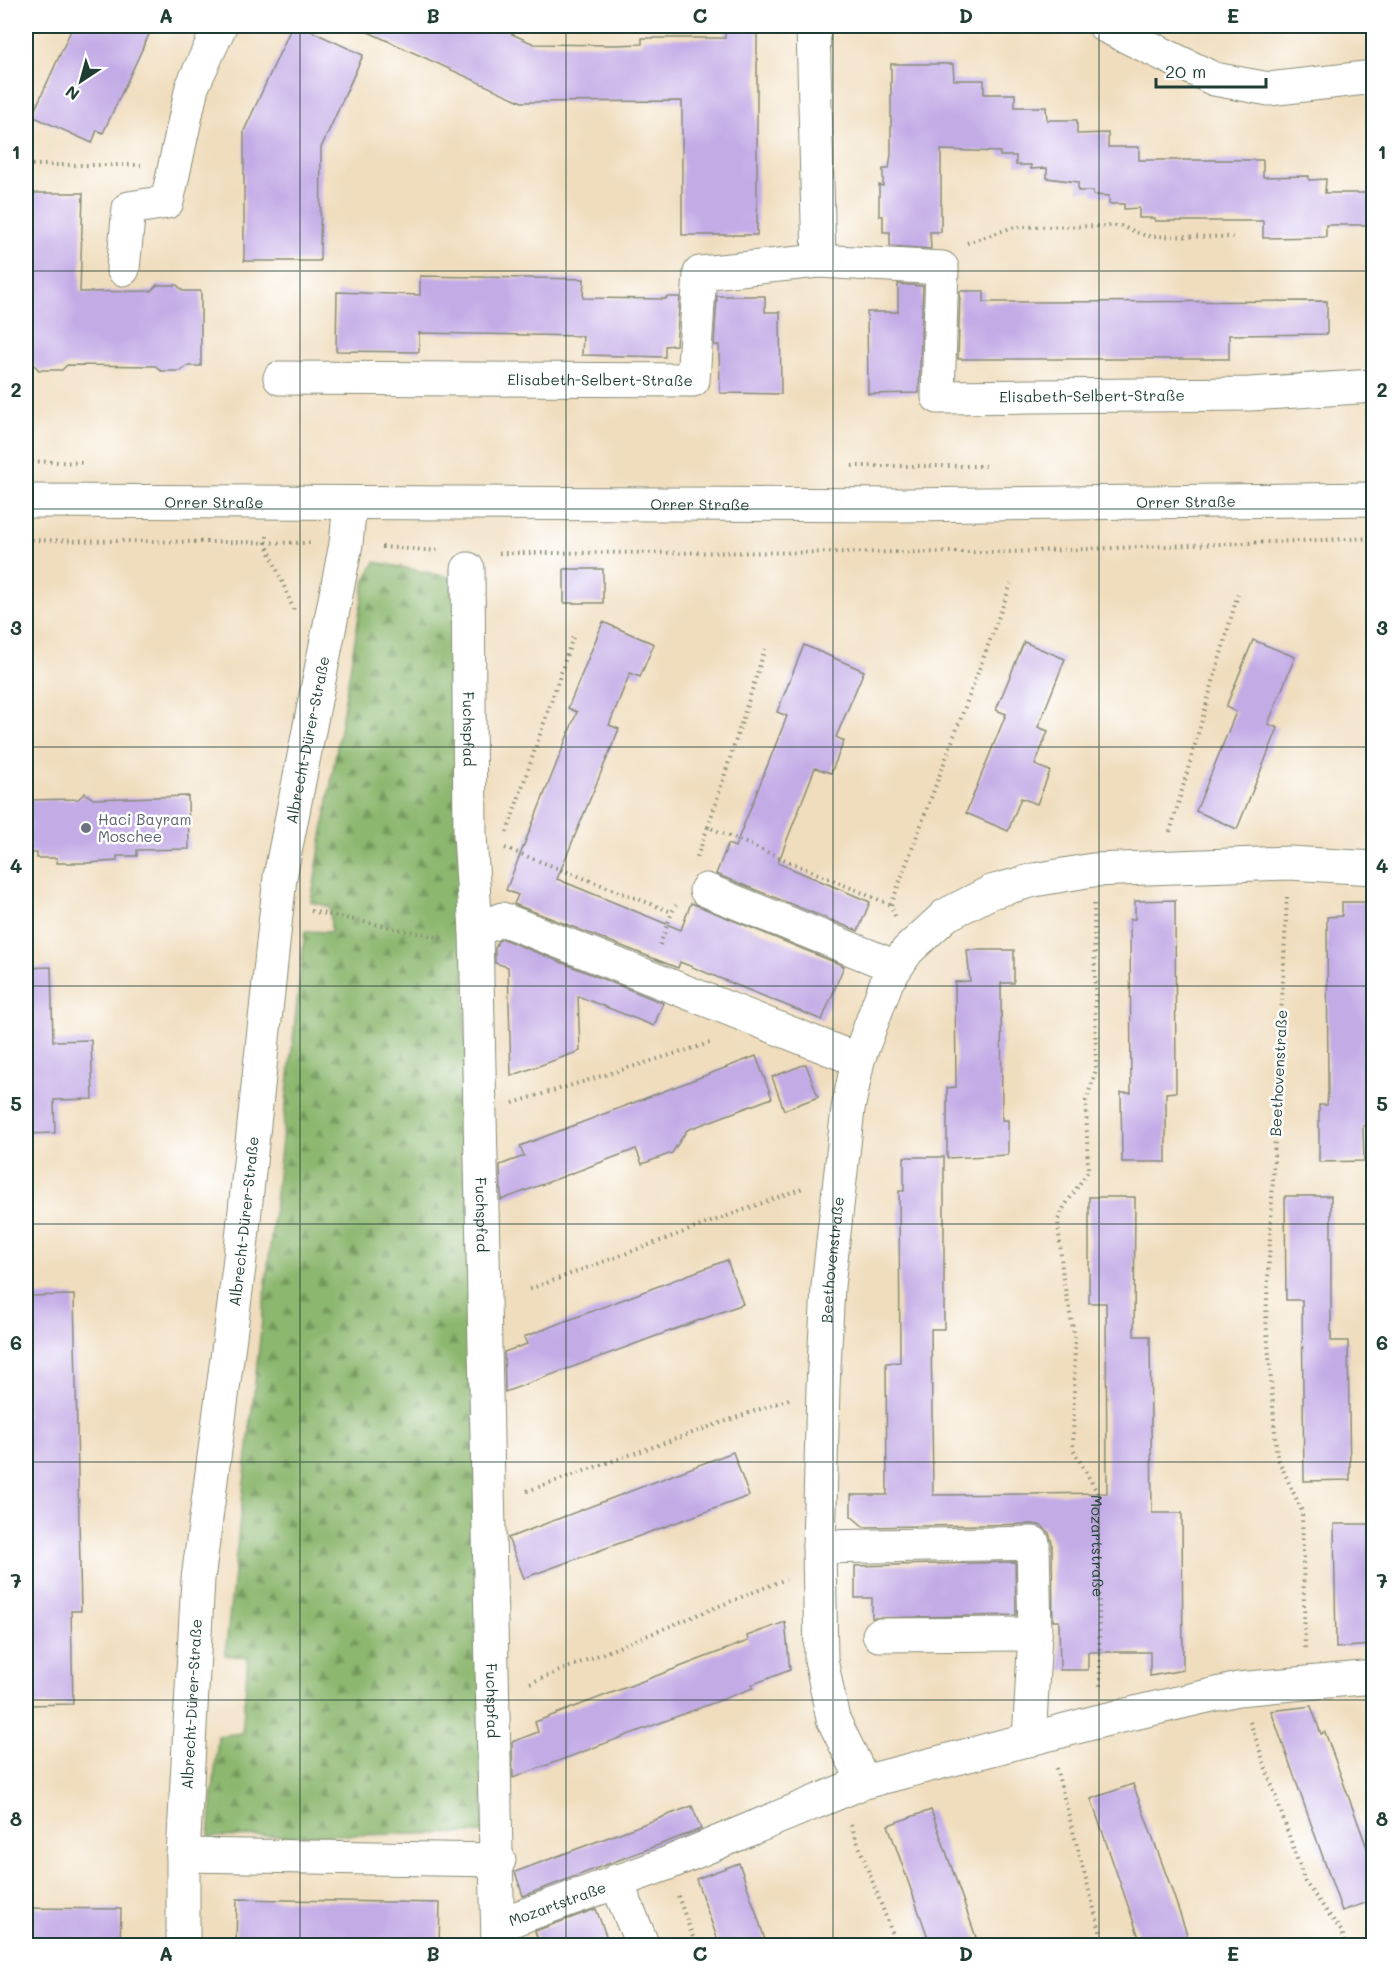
<svg xmlns="http://www.w3.org/2000/svg" width="1399" height="1971" font-family="Mali,sans-serif">
<defs>
<pattern id="forest-firs" width="22" height="20" patternUnits="userSpaceOnUse" patternTransform="scale(1.5)"><rect width="22" height="20" fill="#8cb76e"/><path d="M5 1l3.5 6h-7zM16 11l3.5 6h-7z" fill="#72965b"/></pattern>
</defs>
<rect width="100%" height="100%" fill="#fff"/>
<filter id="ink" filterUnits="userSpaceOnUse"><feTurbulence type="fractalNoise" baseFrequency=".0167" numOctaves="2"/><feDisplacementMap in="SourceGraphic" scale="12" xChannelSelector="R" yChannelSelector="G"/><feConvolveMatrix kernelMatrix="1 2 1 2 8 2 1 2 1" color-interpolation-filters="sRGB"/></filter>
<filter id="wash" filterUnits="userSpaceOnUse"><feTurbulence type="fractalNoise" baseFrequency=".008" numOctaves="4" result="noise"/><feDisplacementMap in="SourceGraphic" scale="24" xChannelSelector="R" yChannelSelector="G"/><feGaussianBlur stdDeviation="1.35" result="paint"/><feColorMatrix in="noise" values="0 0 0 0 0 0 0 0 0 0 0 0 0 0 0 0 0 1.4 0 .05"/><feComposite in="paint" operator="in"/></filter>
<g filter="url(#wash)">
<rect width="100%" height="100%" fill="#f0ddbd"/>
<!-- forest -->
<path fill="url(#forest-firs)" stroke="#567a51" stroke-width="1.5" d="M 375,562 L 455,578 L 484,1833 L 209,1837 L 218,1736 L 242,1733 L 248,1658 L 225,1655 L 305,931 L 331,932 L 330,907 L 311,902 L 365,580 Z"/>
<g id="blocks">
<!-- building -->
<g fill="#c3abe6">
<path d="M 73,26 L 153,26 L 103,133 L 97,130 L 92,143 L 32,116 Z"/>
<path d="M 292,26 L 300,26 L 363,55 L 321,148 L 320,261 L 244,261 L 244,131 Z"/>
<path d="M 355,26 L 494,26 L 534,44 L 614,45 L 642,44 L 642,38 L 725,38 L 725,29 L 757,29 L 757,235 L 682,235 L 682,101 L 522,102 Z"/>
<path d="M 891,64 L 953,64 L 954,80 L 984,80 L 984,94 L 1015,94 L 1015,107 L 1046,107 L 1047,120 L 1077,120 L 1077,134 L 1108,133 L 1108,147 L 1139,147 L 1139,160 L 1263,160 L 1263,177 L 1309,176 L 1309,180 L 1326,179 L 1325,193 L 1374,193 L 1374,225 L 1326,225 L 1326,237 L 1263,238 L 1263,221 L 1155,221 L 1155,218 L 1139,218 L 1139,208 L 1124,209 L 1124,204 L 1109,204 L 1109,196 L 1093,195 L 1093,191 L 1078,191 L 1078,182 L 1047,178 L 1047,168 L 1031,169 L 1031,165 L 1016,165 L 1016,156 L 1000,156 L 1000,152 L 941,150 L 941,232 L 930,232 L 931,249 L 890,246 L 890,232 L 883,232 L 883,216 L 879,216 L 879,185 L 883,186 L 883,169 L 889,169 L 891,154 Z"/>
<path d="M 26,193 L 83,193 L 80,292 L 151,291 L 157,285 L 177,285 L 183,291 L 201,291 L 201,366 L 187,366 L 181,371 L 161,371 L 156,366 L 67,365 L 62,370 L 39,370 L 26,357 Z"/>
<path d="M 420,276 L 584,279 L 583,298 L 666,299 L 666,297 L 680,297 L 676,345 L 665,346 L 665,357 L 582,355 L 583,336 L 419,333 L 419,352 L 336,351 L 337,292 L 420,295 Z"/>
<path d="M 898,284 L 923,286 L 919,393 L 868,394 L 867,312 L 898,312 Z"/>
<path d="M 960,291 L 984,291 L 984,302 L 1327,301 L 1327,334 L 1229,335 L 1229,359 L 958,359 Z"/>
<path d="M 717,296 L 765,296 L 765,312 L 780,312 L 781,394 L 720,393 L 719,345 L 714,345 Z"/>
<rect x="564" y="569" width="39" height="34"/>
<path d="M 603,622 L 654,644 L 640,677 L 630,673 L 609,725 L 619,729 L 557,879 L 681,930 L 691,903 L 844,966 L 822,1020 L 680,962 L 678,968 L 514,904 L 518,895 L 506,890 L 577,712 L 568,708 Z"/>
<path d="M 1253,640 L 1295,657 L 1268,724 L 1278,728 L 1237,829 L 1196,811 L 1236,712 L 1226,707 Z"/>
<path d="M 1024,642 L 1065,659 L 1038,727 L 1048,731 L 1035,765 L 1050,771 L 1037,804 L 1021,798 L 1008,831 L 966,813 L 1006,714 L 996,710 Z"/>
<path d="M 804,645 L 864,671 L 836,737 L 844,741 L 831,773 L 815,768 L 778,863 L 870,902 L 858,931 L 716,874 L 728,844 L 735,847 L 787,716 L 777,712 Z"/>
<path d="M 85,793 L 93,799 L 188,796 L 189,849 L 137,850 L 137,856 L 117,856 L 117,861 L 88,863 L 57,863 L 57,858 L 37,858 L 37,853 L 26,853 L 26,800 L 78,799 Z"/>
<path d="M 1175,900 L 1176,1092 L 1166,1093 L 1166,1162 L 1122,1162 L 1121,1093 L 1131,1093 L 1130,919 L 1135,919 L 1135,901 Z"/>
<path d="M 1342,902 L 1372,902 L 1374,1126 L 1363,1126 L 1364,1161 L 1319,1162 L 1319,1105 L 1327,1105 L 1328,1091 L 1327,917 L 1342,916 Z"/>
<path d="M 503,939 L 663,1003 L 654,1026 L 578,996 L 580,1051 L 511,1076 L 508,967 L 495,963 L 495,949 L 498,941 Z"/>
<path d="M 967,950 L 1014,950 L 1014,983 L 1001,983 L 1002,1120 L 1008,1120 L 1008,1155 L 947,1158 L 947,1088 L 956,1087 L 955,982 L 970,981 Z"/>
<path d="M 51,967 L 53,1041 L 91,1040 L 93,1099 L 54,1100 L 55,1133 L 26,1134 L 26,968 Z"/>
<path d="M 756,1056 L 772,1098 L 687,1130 L 672,1153 L 642,1164 L 636,1149 L 501,1200 L 500,1165 L 524,1156 L 520,1146 Z"/>
<path d="M 806,1064 L 818,1097 L 784,1110 L 772,1077 Z"/>
<path d="M 904,1157 L 944,1157 L 944,1329 L 931,1329 L 933,1495 L 1107,1493 L 1106,1303 L 1089,1303 L 1089,1197 L 1135,1197 L 1134,1336 L 1150,1336 L 1152,1513 L 1182,1513 L 1183,1670 L 1150,1676 L 1150,1652 L 1088,1652 L 1088,1670 L 1060,1670 L 1059,1621 L 1053,1621 L 1052,1543 L 1049,1533 L 1042,1526 L 1033,1524 L 864,1527 L 851,1516 L 851,1495 L 887,1495 L 886,1363 L 900,1362 L 899,1191 L 904,1191 Z"/>
<path d="M 1285,1196 L 1331,1196 L 1331,1341 L 1348,1341 L 1350,1480 L 1304,1481 L 1302,1300 L 1286,1300 Z"/>
<path d="M 727,1260 L 743,1304 L 505,1392 L 504,1352 L 527,1344 L 524,1337 Z"/>
<path d="M 74,1295 L 81,1611 L 71,1611 L 73,1704 L 26,1705 L 26,1296 Z"/>
<path d="M 733,1452 L 749,1496 L 524,1578 L 508,1538 Z"/>
<path d="M 1334,1524 L 1374,1524 L 1374,1628 L 1369,1628 L 1370,1645 L 1336,1648 Z"/>
<path d="M 1015,1562 L 1016,1615 L 872,1618 L 872,1598 L 855,1598 L 855,1566 Z"/>
<path d="M 785,1622 L 790,1670 L 751,1685 L 753,1688 L 513,1778 L 512,1742 L 538,1732 L 535,1722 L 748,1641 L 747,1636 Z"/>
<path d="M 1311,1706 L 1321,1734 L 1325,1732 L 1374,1867 L 1374,1900 L 1342,1911 L 1271,1711 Z"/>
<path d="M 1133,1784 L 1169,1882 L 1191,1946 L 1142,1946 L 1091,1799 Z"/>
<path d="M 692,1806 L 701,1829 L 523,1896 L 515,1872 Z"/>
<path d="M 931,1810 L 943,1843 L 979,1946 L 931,1946 L 888,1825 Z"/>
<path d="M 739,1863 L 755,1909 L 767,1946 L 720,1946 L 696,1879 Z"/>
<path d="M 237,1899 L 440,1903 L 439,1946 L 236,1946 Z"/>
<path d="M 26,1908 L 121,1909 L 120,1946 L 26,1946 Z"/>
<path d="M 596,1909 L 610,1946 L 540,1946 L 535,1931 Z"/>
</g>
</g>
</g>
<g filter="url(#ink)">
<use href="#blocks" fill-opacity="0" stroke="#888d78" stroke-width="1.5"/>
<g fill="none" stroke-linecap="round" stroke-linejoin="round">
<!-- minor casing -->
<g stroke="#888d78" stroke-width="35">
<g id="minor">
<path d="M 813,26 L 819,261"/>
<path d="M 1105,26 L 1214,79 L 1269,89 L 1374,77"/>
<path d="M 123,269 L 129,208 L 167,202 L 192,87 L 220,26"/>
<path id="s2" d="M 280,378 L 693,380 L 700,273 L 819,261 L 942,268 L 938,397 L 1250,394 L 1374,386"/>
<path id="s3" d="M 26,501 L 904,505 L 1374,499"/>
<path id="s4" d="M 468,569 L 470,835 L 476,931 L 498,1946"/>
<path d="M 706,890 L 896,967"/>
<path d="M 476,931 L 502,919 L 858,1060"/>
<path d="M 819,1547 L 1033,1543 L 1035,1634 L 1029,1740"/>
<path d="M 879,1635 L 1035,1634"/>
<path id="s5" d="M 864,1782 L 833,1719 L 821,1660 L 819,1547 L 823,1387 L 828,1286 L 848,1109 L 858,1060 L 887,981 L 907,951 L 946,915 L 991,892 L 1034,880 L 1093,870 L 1289,863 L 1374,868"/>
<path d="M 183,1855 L 499,1860"/>
<path d="M 616,1881 L 643,1946"/>
<path id="s6" d="M 498,1925 L 666,1864 L 864,1782 L 1100,1721 L 1238,1689 L 1374,1677"/>
<path id="s7" d="M 183,1946 L 183,1855 L 198,1579 L 239,1267 L 280,877 L 346,544 L 350,503"/>
</g>
</g>
<!-- path -->
<g stroke="#888d78" stroke-width="4" stroke-dasharray="1.5 4.5" stroke-linecap="butt">
<path d="M 26,165 L 141,165"/>
<path d="M 967,243 L 1014,227 L 1121,226 L 1146,236 L 1233,237"/>
<path d="M 26,461 L 86,463"/>
<path d="M 852,466 L 989,466"/>
<path d="M 267,536 L 266,543 L 295,613"/>
<path d="M 26,540 L 311,543"/>
<path d="M 382,547 L 440,551"/>
<path d="M 499,553 L 1010,552 L 1374,538"/>
<path d="M 708,827 L 765,649"/>
<path d="M 507,832 L 573,637"/>
<path d="M 1170,832 L 1238,594"/>
<path d="M 505,848 L 672,912 L 676,905"/>
<path d="M 697,857 L 708,827 L 891,905"/>
<path d="M 1287,897 L 1266,1319 L 1277,1457 L 1302,1511 L 1305,1648"/>
<path id="s1" d="M 1094,904 L 1096,1070 L 1086,1101 L 1088,1171 L 1061,1212 L 1058,1221 L 1063,1279 L 1075,1338 L 1073,1449 L 1097,1492 L 1100,1686"/>
<path d="M 311,911 L 442,938"/>
<path d="M 895,916 L 891,905 L 1011,584"/>
<path d="M 660,945 L 672,912"/>
<path d="M 513,1103 L 713,1042"/>
<path d="M 530,1289 L 803,1188"/>
<path d="M 527,1491 L 789,1399"/>
<path d="M 530,1683 L 786,1579"/>
<path d="M 1250,1722 L 1305,1882 L 1342,1932 L 1346,1946"/>
<path d="M 1056,1768 L 1104,1946"/>
<path d="M 851,1825 L 897,1946"/>
<path d="M 678,1896 L 696,1946"/>
</g>
<!-- minor -->
<use href="#minor" stroke="#fff" stroke-width="33"/>
</g>
</g>
<!-- grid -->
<path fill="none" stroke="#1f3d34" stroke-width="1.5" stroke-opacity="0.55" d="M 300,26 L 300,1946M 566,26 L 566,1946M 833,26 L 833,1946M 1099,26 L 1099,1946M 26,271 L 1374,271M 26,509 L 1374,509M 26,747 L 1374,747M 26,986 L 1374,986M 26,1224 L 1374,1224M 26,1462 L 1374,1462M 26,1700 L 1374,1700"/>
<!-- markers -->
<circle fill="#6b7280" stroke="#fff" stroke-width="2" cx="86" cy="828" r="6"/>
<g text-anchor="middle" dominant-baseline="central" stroke-width="5" stroke-linejoin="round" paint-order="stroke">
<!-- street labels -->
<g font-size="15" fill="#1f3d34" stroke="#fff">
<text stroke="none"><textPath href="#s2" startOffset="320">Elisabeth-Selbert-Straße</textPath></text>
<text stroke="none"><textPath href="#s2" startOffset="1046">Elisabeth-Selbert-Straße</textPath></text>
<text stroke="none"><textPath href="#s3" startOffset="1160">Orrer Straße</textPath></text>
<text stroke="none"><textPath href="#s3" startOffset="188">Orrer Straße</textPath></text>
<text stroke="none"><textPath href="#s3" startOffset="674">Orrer Straße</textPath></text>
<text stroke="none"><textPath href="#s4" startOffset="160">Fuchspfad</textPath></text>
<text stroke="none"><textPath href="#s7" startOffset="1214">Albrecht-Dürer-Straße</textPath></text>
<text transform="translate(1278 1073) rotate(-87)">Beethovenstraße</text>
<text stroke="none"><textPath href="#s4" startOffset="646">Fuchspfad</textPath></text>
<text stroke="none"><textPath href="#s7" startOffset="728">Albrecht-Dürer-Straße</textPath></text>
<text stroke="none"><textPath href="#s5" startOffset="531">Beethovenstraße</textPath></text>
<text stroke="none"><textPath href="#s1" startOffset="660">Mozartstraße</textPath></text>
<text stroke="none"><textPath href="#s4" startOffset="1132">Fuchspfad</textPath></text>
<text stroke="none"><textPath href="#s7" startOffset="242">Albrecht-Dürer-Straße</textPath></text>
<text stroke="none"><textPath href="#s6" startOffset="63">Mozartstraße</textPath></text>
</g>
<!-- worship labels -->
<g font-size="15" fill="#5b616d" stroke="#fff" text-anchor="start">
<text x="98" y="819">Haci Bayram<tspan x="98" dy="17">Moschee</tspan></text>
</g>
</g>
<!-- margin -->
<rect width="1399" height="1971" fill="none" stroke="#fff" stroke-width="66"/>
<!-- north arrow -->
<g transform="translate(81 81) rotate(216)" stroke="#ffffff" stroke-width="4.5" paint-order="stroke">
<path d="M0-4.5L10 22L0 15L-10 22Z" fill="#1f3d34"/>
<text y="-9" font-size="16" font-weight="bold" text-anchor="middle" fill="#1f3d34">N</text>
</g>
<!-- scale -->
<path d="M1156 78v9h110v-9" fill="none" stroke="#1f3d34" stroke-width="3"/>
<text x="1165" y="78" font-size="18" fill="#1f3d34" stroke="#ffffff" stroke-width="4.5" paint-order="stroke">20 m</text>
<rect x="33" y="33" width="1333" height="1905" fill="none" stroke="#1f3d34" stroke-width="2"/>
<g font-size="20" text-anchor="middle" font-weight="bold" fill="#1f3d34">
<text x="166" y="23">A</text>
<text x="433" y="23">B</text>
<text x="700" y="23">C</text>
<text x="966" y="23">D</text>
<text x="1233" y="23">E</text>
<text x="16" y="159">1</text>
<text x="1382" y="159">1</text>
<text x="16" y="397">2</text>
<text x="1382" y="397">2</text>
<text x="16" y="635">3</text>
<text x="1382" y="635">3</text>
<text x="16" y="873">4</text>
<text x="1382" y="873">4</text>
<text x="16" y="1111">5</text>
<text x="1382" y="1111">5</text>
<text x="16" y="1350">6</text>
<text x="1382" y="1350">6</text>
<text x="16" y="1588">7</text>
<text x="1382" y="1588">7</text>
<text x="16" y="1826">8</text>
<text x="1382" y="1826">8</text>
<text x="166" y="1961">A</text>
<text x="433" y="1961">B</text>
<text x="700" y="1961">C</text>
<text x="966" y="1961">D</text>
<text x="1233" y="1961">E</text>
</g>
</svg>
